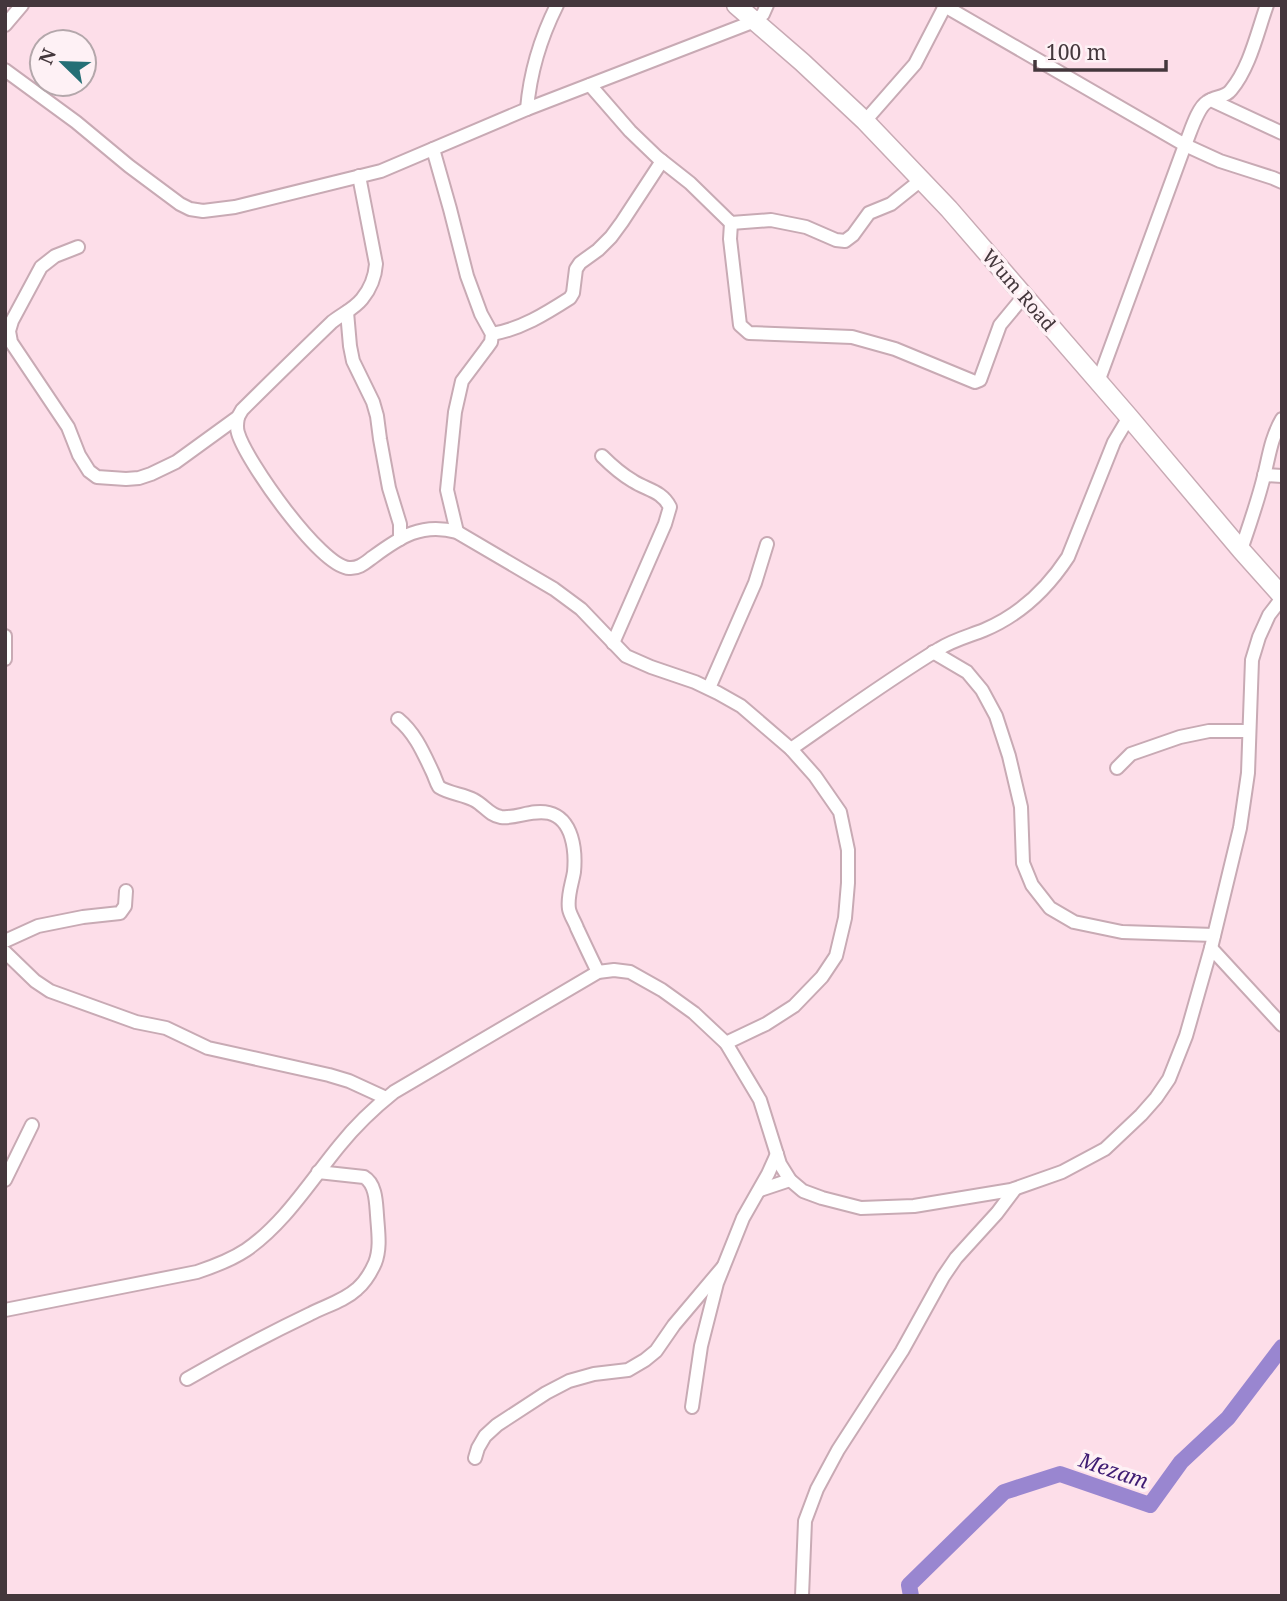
<svg xmlns="http://www.w3.org/2000/svg" width="1287" height="1601" font-family="'Noto Serif',serif">
<rect width="100%" height="100%" fill="#fddee9"/>
<g fill="none" stroke-linecap="round" stroke-linejoin="round">
<!-- river -->
<path stroke="#9986d0" stroke-width="16" d="M 911,1596 L 909,1585 L 1004,1492 L 1060,1474 L 1150,1505 L 1181,1462 L 1228,1418 L 1282,1347"/>
<!-- minor casing -->
<g stroke="#c8aab4" stroke-width="16">
<g id="minor">
<path d="M 943,5 L 1185,145 L 1220,161 L 1273,178 L 1282,182"/>
<path d="M 5,25 L 22,5"/>
<path d="M 5,70 L 76,122 L 129,166 L 180,204 L 190,209 L 203,211 L 235,207 L 381,171 L 527,109 L 755,21 L 763,14 L 767,5"/>
<path d="M 590,85 L 630,131 L 657,157 L 690,183 L 731,223 L 771,220 L 806,227 L 836,240 L 845,241 L 853,235 L 869,213 L 891,204 L 921,180"/>
<path d="M 1211,100 L 1282,133"/>
<path d="M 527,109 C 530,73 541,37 557,5"/>
<path d="M 865,121 L 915,64 L 945,6"/>
<path d="M 433,149 L 450,209 L 467,276 L 481,314 L 492,334 L 491,342 L 486,349 L 462,381 L 455,412 L 447,490 L 457,532"/>
<path d="M 731,223 L 730,239 L 740,325 L 749,333 L 852,337 L 895,349 L 975,382 L 980,380 L 1000,325 L 1024,296"/>
<path d="M 78,247 L 55,256 L 41,267 L 12,321 L 9,331 L 11,342 L 68,427 L 79,455 L 89,471 L 97,477 L 126,479 L 139,478 L 151,474 L 176,462 L 238,417 L 242,410 C 272,380 302,351 332,322 C 342,314 354,309 362,299 C 371,288 375,278 376,264 L 359,176"/>
<path d="M 347,312 L 350,346 L 353,361 L 373,402 L 377,416 L 380,439 L 389,488 L 400,524 L 400,539"/>
<path d="M 492,334 C 521,329 545,314 570,298 L 573,293 L 576,269 L 580,263 L 598,250 L 611,237 L 622,222 L 662,161"/>
<path d="M 1098,382 L 1185,145 C 1190,134 1197,108 1207,102 C 1215,96 1225,98 1231,90 C 1250,67 1257,33 1267,5"/>
<path d="M 238,417 C 237,423 236,427 238,433 C 246,461 321,567 349,568 C 359,569 366,562 373,557 C 400,537 422,522 457,532 L 554,589 L 581,609 L 626,656 L 651,667 L 695,682 L 718,693 L 741,706 L 791,749 L 815,776 L 840,812 L 848,850 L 848,883 L 845,918 L 836,956 L 822,977 L 794,1006 L 766,1024 L 726,1043"/>
<path d="M 602,456 C 612,466 621,474 633,481 C 647,490 662,491 670,507 L 665,524 L 613,643"/>
<path d="M 1264,475 L 1282,476"/>
<path d="M 1241,550 C 1249,526 1258,501 1264,476 C 1269,456 1271,438 1282,419"/>
<path d="M 5,636 L 5,659"/>
<path d="M 933,652 L 967,672 L 982,690 L 996,716 L 1009,756 L 1021,807 L 1023,863 L 1032,885 L 1050,908 L 1074,922 L 1122,932 L 1214,935"/>
<path d="M 709,688 L 755,583 L 767,544"/>
<path d="M 398,719 C 415,733 423,752 432,771 C 435,777 436,782 439,787 C 450,794 463,794 474,800 C 484,805 489,815 501,817 C 516,819 532,809 549,813 C 573,819 576,851 574,872 C 572,884 567,896 569,909 C 570,915 575,922 577,928 C 584,943 591,958 598,972"/>
<path d="M 791,749 C 840,715 888,680 939,649 C 953,640 969,636 984,630 C 1020,615 1047,589 1068,557 L 1114,442 L 1129,417"/>
<path d="M 1117,768 L 1131,754 L 1180,737 L 1209,731 L 1249,731"/>
<path d="M 5,941 L 38,926 L 83,917 L 120,913 L 125,906 L 126,891"/>
<path d="M 1211,948 L 1282,1025"/>
<path d="M 5,952 L 35,981 L 50,991 L 136,1022 L 166,1028 L 208,1048 L 329,1075 L 349,1081 L 386,1098"/>
<path d="M 5,1180 L 32,1125"/>
<path d="M 760,1190 L 790,1180"/>
<path d="M 5,1310 L 197,1272 C 215,1266 231,1260 246,1250 C 285,1223 311,1180 340,1145 C 356,1125 374,1108 394,1092 L 598,972 L 614,970 L 630,972 L 662,990 L 694,1013 L 726,1043 L 760,1100 L 780,1164 L 790,1180 L 803,1191 L 822,1198 L 861,1208 L 914,1206 L 1011,1190 L 1062,1172 L 1105,1149 L 1141,1115 L 1156,1098 L 1169,1079 L 1186,1036 L 1211,948 L 1240,828 L 1248,773 L 1252,660 L 1259,637 L 1269,615 L 1282,598"/>
<path d="M 187,1379 C 227,1356 268,1334 310,1314 C 325,1306 344,1301 357,1289 C 364,1283 371,1272 375,1263 C 381,1248 378,1231 377,1215 C 376,1202 376,1184 364,1177 L 318,1172"/>
<path d="M 692,1407 L 701,1346 L 717,1283 L 743,1218 L 768,1174 L 777,1154"/>
<path d="M 475,1458 L 478,1448 L 485,1436 L 497,1425 L 546,1393 L 569,1381 L 594,1374 L 628,1370 L 645,1360 L 656,1351 L 674,1325 L 723,1267"/>
<path d="M 802,1596 L 805,1521 L 817,1489 L 838,1450 L 902,1351 L 943,1277 L 956,1258 L 997,1213 L 1015,1189"/>
</g>
</g>
<!-- highway casing -->
<g stroke="#c8aab4" stroke-width="21">
<path id="highway" d="M 736,5 L 802,62 L 865,121 L 949,209 L 1129,417 L 1241,550 L 1282,596"/>
</g>
<!-- minor -->
<use href="#minor" stroke="#fff" stroke-width="12"/>
<!-- highway -->
<use href="#highway" stroke="#fff" stroke-width="18"/>
</g>
<g text-anchor="middle" dominant-baseline="central" stroke-width="7" stroke-linejoin="round" paint-order="stroke">
<!-- street labels -->
<g font-size="19" fill="#44373c" stroke="#fef1f5">
<text transform="translate(1019 290) rotate(49)">Wum Road</text>
</g>
<!-- water labels -->
<g font-size="21" font-style="italic" fill="#3e1c73" stroke="#fef1f5">
<text transform="translate(1114 1470) rotate(19)">Mezam</text>
</g>
</g>
<!-- border -->
<rect width="1287" height="1601" fill="none" stroke="#44373c" stroke-width="14"/>
<!-- north arrow -->
<g transform="translate(63 63) rotate(293)"><circle r="33" fill="#fef1f5" stroke="#b4a7ab" stroke-width="2"/>
<path d="M0-5L12 26L0 18L-12 26Z" fill="#256f76"/>
<text y="-10" font-size="19" font-weight="bold" text-anchor="middle" fill="#44373c">N</text>
</g>
<!-- scale -->
<path d="M1035 60v10h131v-10" fill="none" stroke="#44373c" stroke-width="3.5"/>
<text x="1046" y="60" font-size="21" fill="#44373c" stroke="#fef1f5" stroke-width="5" paint-order="stroke">100 m</text>
</svg>
